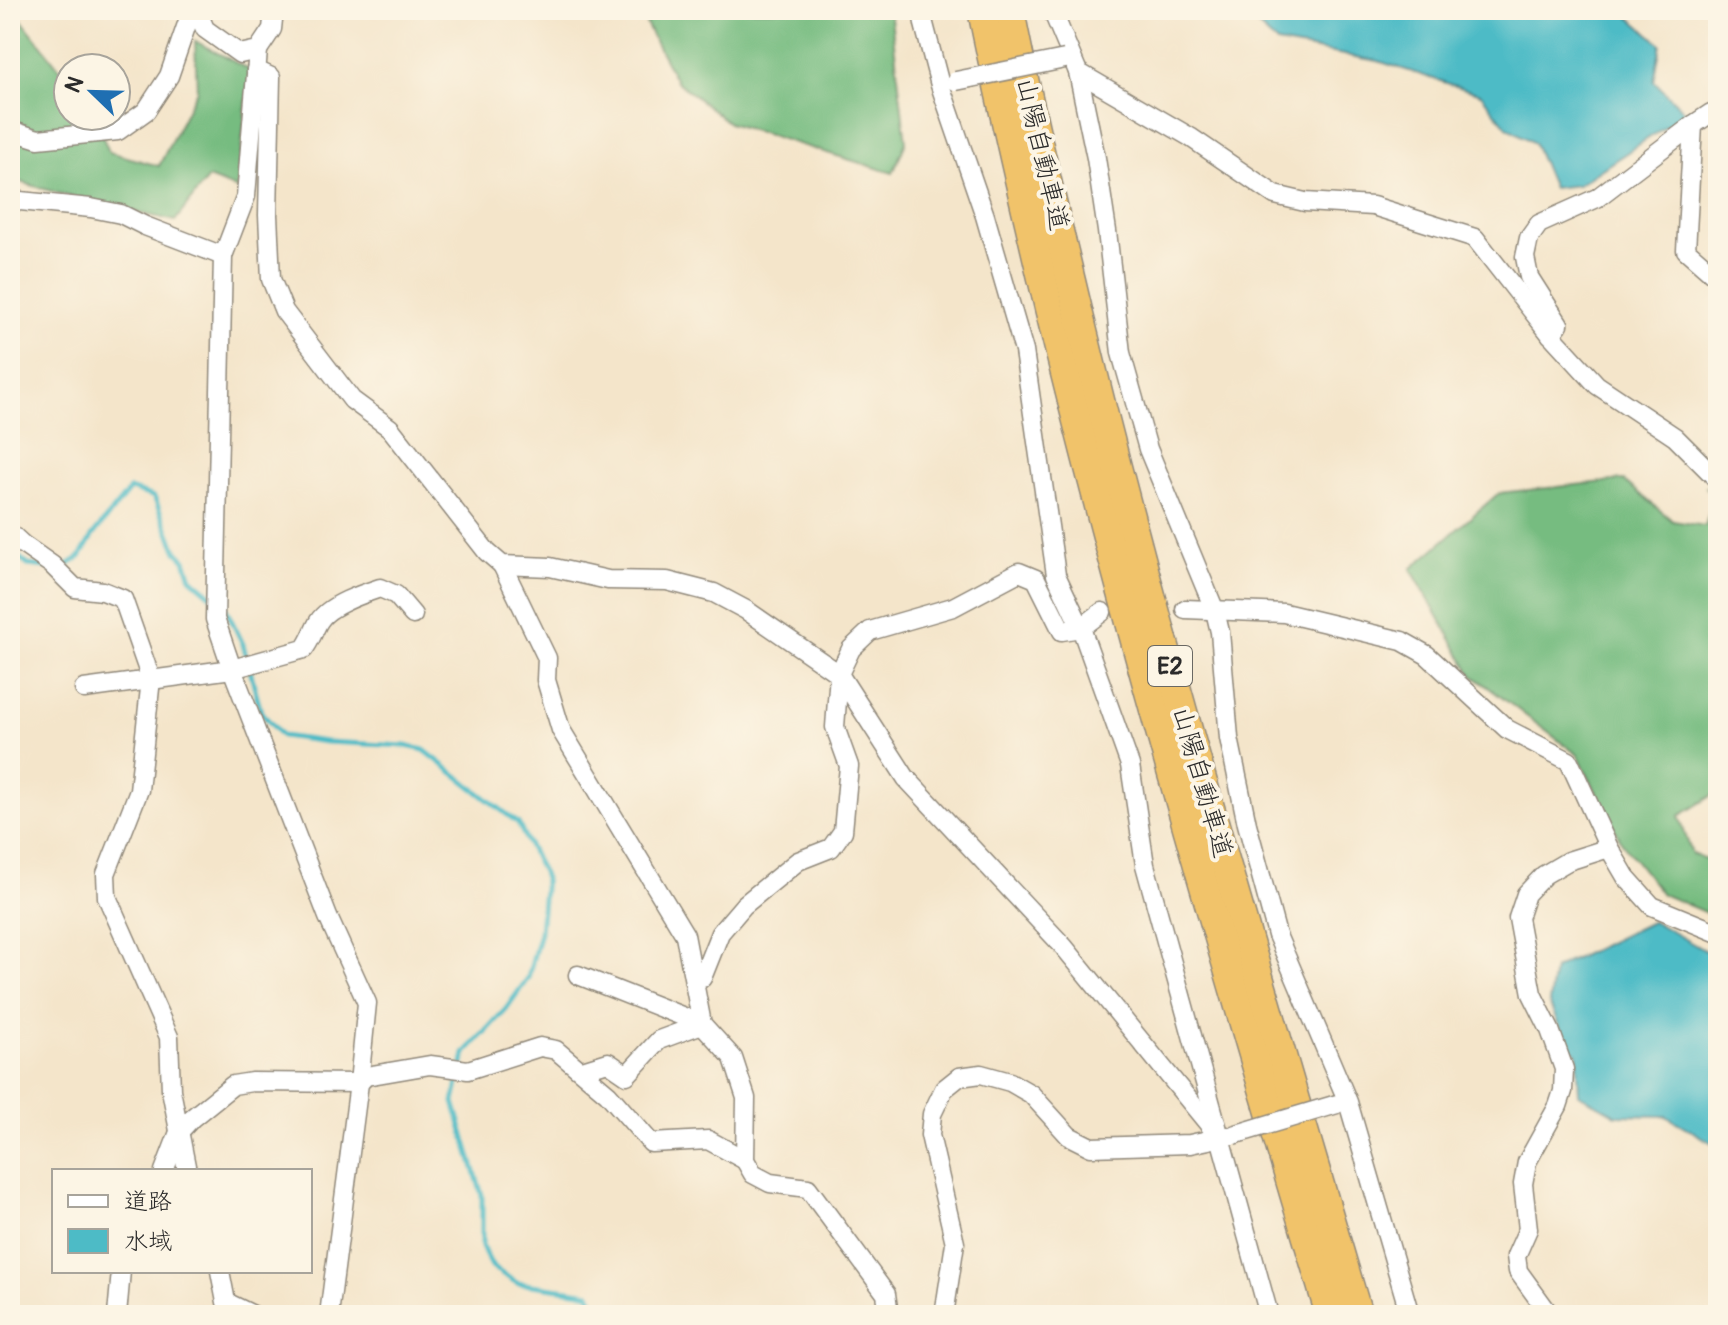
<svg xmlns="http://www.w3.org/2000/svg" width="1728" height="1325" font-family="Pangolin,'Klee One',sans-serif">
<rect width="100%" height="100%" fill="#fcf5e5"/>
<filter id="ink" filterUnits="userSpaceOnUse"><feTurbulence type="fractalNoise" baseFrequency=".0125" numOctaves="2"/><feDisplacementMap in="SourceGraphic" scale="16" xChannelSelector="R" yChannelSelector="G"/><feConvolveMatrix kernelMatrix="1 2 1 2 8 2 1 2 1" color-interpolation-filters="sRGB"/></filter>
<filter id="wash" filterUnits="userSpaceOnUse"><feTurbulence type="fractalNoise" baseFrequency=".006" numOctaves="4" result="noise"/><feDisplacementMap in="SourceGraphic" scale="32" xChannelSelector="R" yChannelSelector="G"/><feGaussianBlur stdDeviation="1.8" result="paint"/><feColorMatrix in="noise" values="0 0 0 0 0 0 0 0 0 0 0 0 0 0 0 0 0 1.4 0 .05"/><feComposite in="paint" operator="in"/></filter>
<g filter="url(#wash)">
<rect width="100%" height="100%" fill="#f4e5ca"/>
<!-- forest -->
<g fill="#76bc80" stroke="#507456" stroke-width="2">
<path d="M 651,10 L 890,10 L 906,142 L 893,173 L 729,123 L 676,81 L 646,24 Z"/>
<path d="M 10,12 L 16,13 L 68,79 L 68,116 L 94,116 L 109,152 L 159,166 L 197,90 L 195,41 L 250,70 L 237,189 L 208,178 L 175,221 L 82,200 L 10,179 Z"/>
<path d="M 1623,480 L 1673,521 L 1705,526 L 1714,497 L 1706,487 L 1710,485 L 1718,493 L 1718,792 L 1679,816 L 1692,854 L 1718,865 L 1718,918 L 1662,894 L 1622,843 L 1578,755 L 1472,675 L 1411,569 L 1499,493 Z"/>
</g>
<!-- water -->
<g fill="#4dbbc6" stroke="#3c7378" stroke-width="2">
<path d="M 1240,10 L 1621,10 L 1661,44 L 1654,81 L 1686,113 L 1578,185 L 1553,188 L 1534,143 L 1507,127 L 1481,94 L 1378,61 L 1277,43 Z"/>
<path d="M 1653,921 L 1718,958 L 1718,1146 L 1666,1116 L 1616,1115 L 1579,1094 L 1577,1052 L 1569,1048 L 1549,1003 L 1554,969 Z"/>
</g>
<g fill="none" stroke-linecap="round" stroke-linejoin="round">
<!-- stream -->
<g stroke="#4dbbc6" stroke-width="5">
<path d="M 10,550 L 28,565 L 45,567"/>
<path d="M 63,568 L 80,557 L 93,535 L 130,489 L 154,497 L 177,552 L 185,560 L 191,578 L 211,595"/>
<path d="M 221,605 L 226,609 L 243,644 L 247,660"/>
<path d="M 250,670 L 261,712 L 282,736 L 326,742 L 406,746 L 424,750 L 518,823 L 545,878 L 540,932 L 528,978 L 506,1009 L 465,1053 L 463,1064"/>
<path d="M 460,1074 L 454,1102 L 482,1195 L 482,1247 L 493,1268 L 517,1283 L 590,1293 L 597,1315"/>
</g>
</g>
</g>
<g filter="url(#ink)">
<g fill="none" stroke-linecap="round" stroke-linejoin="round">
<!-- minor casing -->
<g stroke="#90887a" stroke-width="21">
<g id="minor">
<path d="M 197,10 L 205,29 L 240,54 L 258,50 L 272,29 L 274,10"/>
<path d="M 922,10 L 924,24 L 940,85 L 985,216 L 1024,351 L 1056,575 L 1081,628 L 1130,765 L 1145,865 L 1269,1315"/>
<path d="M 1052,10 L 1078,72 L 1096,158 L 1107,231 L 1121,353 L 1148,449 L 1215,611 L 1220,632 L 1229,738 L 1247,824 L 1277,935 L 1348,1102 L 1410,1315"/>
<path d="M 258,50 L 246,196 L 223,256 L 215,619 L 232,669 L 328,917 L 367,1003 L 359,1083 L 329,1315"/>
<path d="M 256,70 L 271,77 L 268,215 L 271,279 L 284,311 L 352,400 L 390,428 L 487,552 L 502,565 L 550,567 L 608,580 L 667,581 L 714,593 L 746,610 L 839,674 L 906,778 L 1064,947 L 1220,1138"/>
<path d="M 1078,72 L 1190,137 L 1275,195 L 1305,202 L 1373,206 L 1475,238 L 1551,335 L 1597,385 L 1675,437 L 1718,480"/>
<path d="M 1693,125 L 1686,250 L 1718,278"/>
<path d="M 10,130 L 38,139 L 118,131 L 146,111 L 169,76 L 188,21 L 197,11"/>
<path d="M 10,200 L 91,208 L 121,214 L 145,226 L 223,256"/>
<path d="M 1551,335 L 1559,324 L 1529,277 L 1525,257 L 1529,238 L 1539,224 L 1597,198 L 1693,125 L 1711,113 L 1718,114"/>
<path d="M 10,533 L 22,544 L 52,565 L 75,588 L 103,591 L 123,599 L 151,679 L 139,790 L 106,874 L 107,897 L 169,1037 L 171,1090 L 187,1171"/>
<path d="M 502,565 L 547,658 L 546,680 L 561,730 L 685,935 L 702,1024 L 733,1058 L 746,1098 L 745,1160 L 753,1174 L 770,1183 L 808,1188 L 886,1294 L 889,1315"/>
<path d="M 1185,609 L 1284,613 L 1402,641 L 1427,655 L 1507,729 L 1569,761 L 1609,848 L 1626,877 L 1652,906 L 1718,933"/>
<path d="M 84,689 L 232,669 L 304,649 C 311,640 313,631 319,621 C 329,605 362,594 380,588 L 396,595 L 413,615"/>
<path d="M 578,975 L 702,1024 L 659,1040 L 627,1075 L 608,1062 L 582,1070"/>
<path d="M 694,982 L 702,978 L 720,933 L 744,905 L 798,861 L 831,848 L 843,831 L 849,766 L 835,727 L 839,674 L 851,649 L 870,631 L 953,607 L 1019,572 L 1036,579 L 1062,631 L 1081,628 L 1102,612"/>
<path d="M 164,1171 L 179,1132 L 192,1118 L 233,1085 L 252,1082 L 359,1083 L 366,1076 L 430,1065 L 468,1070 L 540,1047 L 556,1050 L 608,1094 L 651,1143 L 708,1140 L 745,1160"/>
<path d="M 220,1271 L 226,1302 L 253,1315"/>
<path d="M 117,1315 L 121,1271"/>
<path d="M 944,1315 L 955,1243 L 930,1135 L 932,1114 L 944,1089 L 959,1077 L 981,1074 L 1010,1082 L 1031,1094 L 1069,1136 L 1091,1147 L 1190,1144 L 1227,1136"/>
<path d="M 1550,1315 L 1518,1271 L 1516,1256 L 1528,1229 L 1523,1184 L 1527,1162 L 1558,1106 L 1563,1091 L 1564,1069 L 1550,1030 L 1532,994 L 1518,918 L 1526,894 L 1544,875 L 1568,861 L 1609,848"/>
</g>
</g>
<!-- highway casing -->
<g stroke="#90887a" stroke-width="31">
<g id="highway">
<path d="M 982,10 C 1002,110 1026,209 1049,308 C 1131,647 1231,981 1330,1315"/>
<path d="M 1010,10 C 1029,112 1055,213 1079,315 C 1160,651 1261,983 1358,1315"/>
</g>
</g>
<!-- minor -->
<use href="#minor" stroke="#fff" stroke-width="18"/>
<!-- highway -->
<use href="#highway" stroke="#f1c36a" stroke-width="28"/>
<!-- minor-bridge casing -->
<g stroke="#90887a" stroke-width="21" stroke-linecap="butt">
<g id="minor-bridge">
<path d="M 956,81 L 1065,59"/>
<path d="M 1233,1135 L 1337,1104"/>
</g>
</g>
<!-- minor-bridge -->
<use href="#minor-bridge" stroke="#fff" stroke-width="18"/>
</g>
</g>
<g text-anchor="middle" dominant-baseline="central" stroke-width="8" stroke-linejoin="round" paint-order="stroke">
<!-- shield labels -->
<rect fill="#fcf5e5" stroke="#6a6863" stroke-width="2" x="1148" y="646" width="44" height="40" rx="6"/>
<g font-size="24" font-weight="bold" fill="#2b2b2b">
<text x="1170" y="666">E2</text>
</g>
<!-- street labels -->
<g font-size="26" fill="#2b2b2b" stroke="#fcf5e5">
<text transform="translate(1042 154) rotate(77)">山陽自動車道</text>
<text transform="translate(1202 782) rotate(74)">山陽自動車道</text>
</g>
</g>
<!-- margin -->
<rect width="1728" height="1325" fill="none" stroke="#fcf5e5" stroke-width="40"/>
<!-- legend -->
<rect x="52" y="1169" width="260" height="104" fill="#fcf5e5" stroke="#a8a49b" stroke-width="2"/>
<rect x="68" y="1195" width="40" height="12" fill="#ffffff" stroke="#a8a49b" stroke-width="2"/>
<text x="124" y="1209" font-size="24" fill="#2b2b2b">道路</text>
<rect x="68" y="1229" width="40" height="24" fill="#4dbbc6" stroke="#a8a49b" stroke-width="2"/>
<text x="124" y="1249" font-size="24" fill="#2b2b2b">水域</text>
<!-- north arrow -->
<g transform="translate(92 92) rotate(293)"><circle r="38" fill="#fcf5e5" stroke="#a8a49b" stroke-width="2"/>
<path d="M0-6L14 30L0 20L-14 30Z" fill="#1f6fb2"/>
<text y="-12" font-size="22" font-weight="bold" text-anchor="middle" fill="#2b2b2b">N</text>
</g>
</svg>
